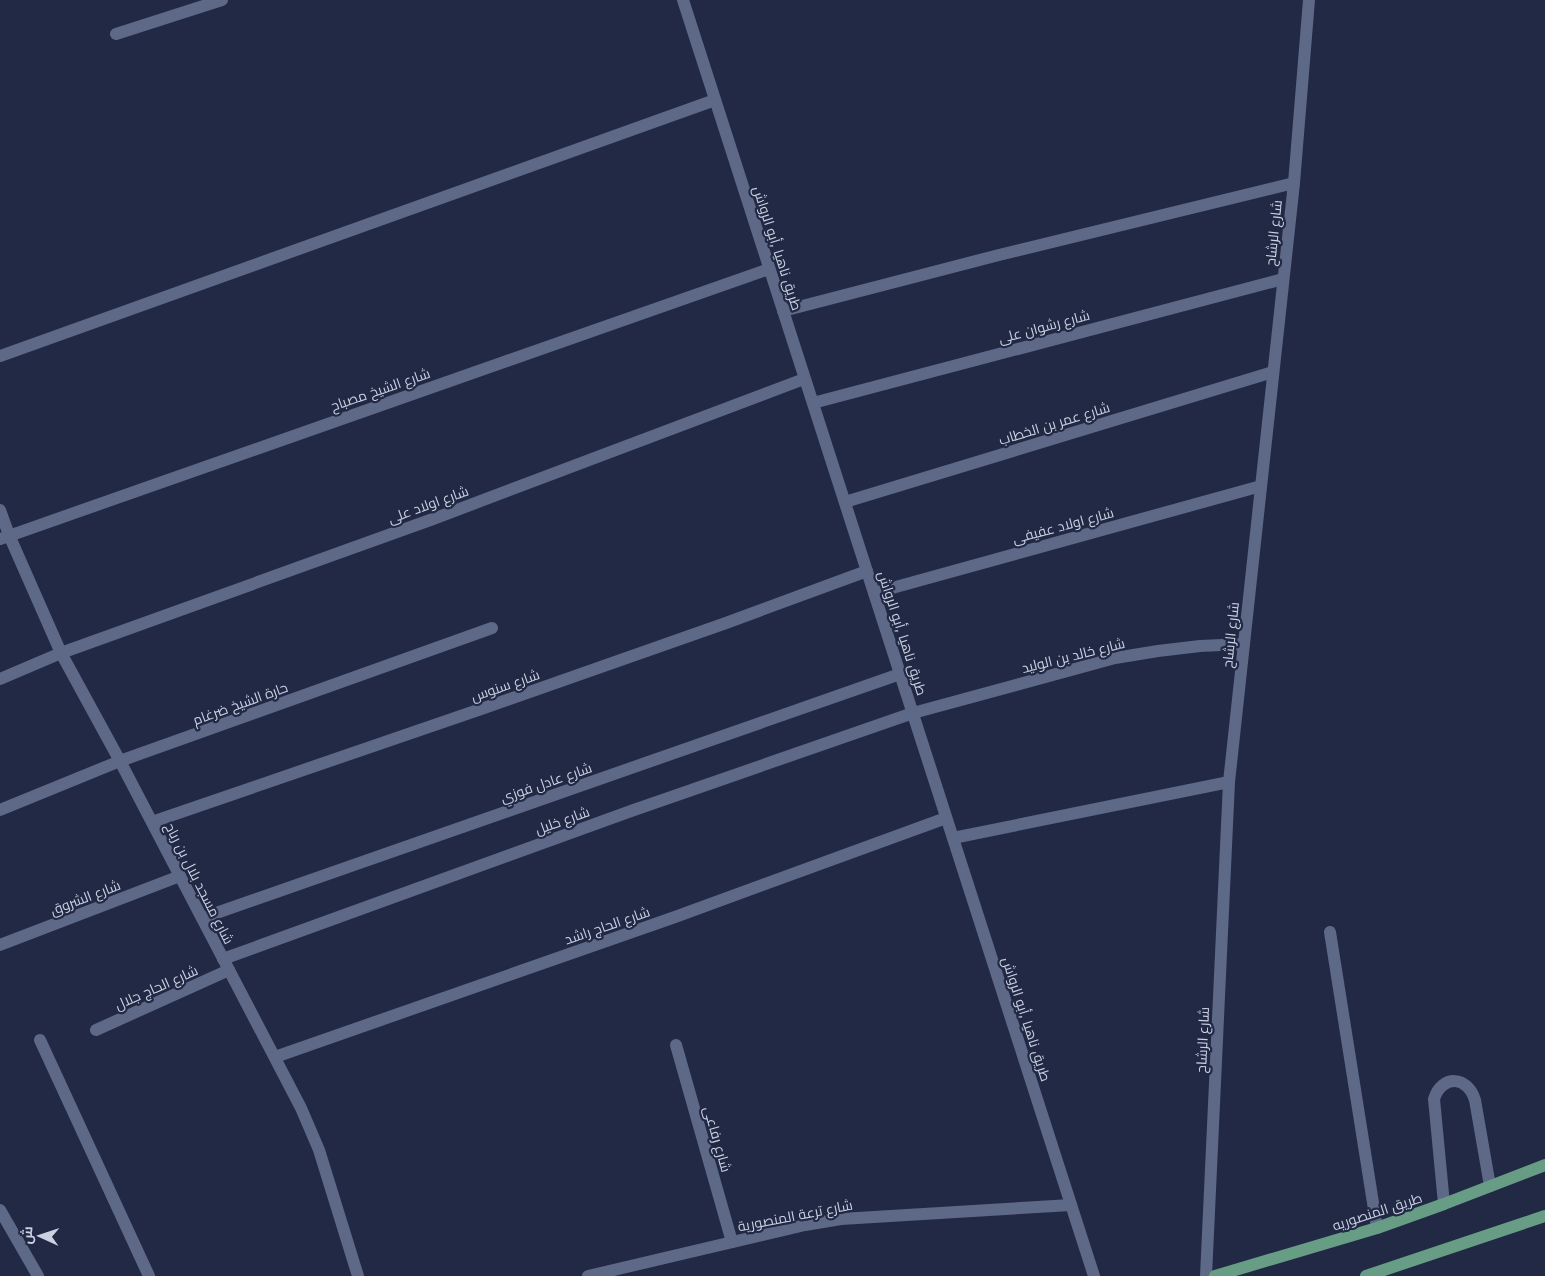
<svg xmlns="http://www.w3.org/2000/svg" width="1545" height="1276" font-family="'Open Sans',Cairo,sans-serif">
<rect width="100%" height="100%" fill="#212944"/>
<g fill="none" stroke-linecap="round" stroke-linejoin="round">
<!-- minor -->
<g stroke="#5e6887" stroke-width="12">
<path d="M 683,0 L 1094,1276"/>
<path d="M 116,34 L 222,0"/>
<path d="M 783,311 L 999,255 L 1294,183"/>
<path d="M 0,356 L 715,100"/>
<path d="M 813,403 L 1283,279"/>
<path d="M 845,502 L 1273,372"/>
<path d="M 0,510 L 9,535 L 61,653 L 120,761 L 301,1108 L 319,1150 L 358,1276"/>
<path d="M 0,539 L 769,269"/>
<path d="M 874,593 L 1261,486"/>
<path d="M 0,679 L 61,653 L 433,519 L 804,379"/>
<path d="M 0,810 L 120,761 L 492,628"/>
<path d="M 152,822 L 484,708 L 726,623 L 867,571"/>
<path d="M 953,838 L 1229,782"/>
<path d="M 202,918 L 900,674"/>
<path d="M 1330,932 L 1377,1228"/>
<path d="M 0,945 L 180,876"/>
<path d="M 223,959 L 631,811 L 913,713 L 1115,658 L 1158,651 L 1200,646 L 1244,644"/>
<path d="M 96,1030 L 229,970"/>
<path d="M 40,1040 L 149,1276"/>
<path d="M 676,1045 L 732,1242"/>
<path d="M 275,1057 L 675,917 L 946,818"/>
<path d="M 1444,1204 L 1434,1099 C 1442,1074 1468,1076 1475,1100 L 1490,1186"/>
<path d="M 0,1210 L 38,1276"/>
<path d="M 588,1276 L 805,1225 L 841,1219 L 1071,1205"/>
<path d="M 1206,1276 L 1229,782 L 1294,183 L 1309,0"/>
</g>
<!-- major -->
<g stroke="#679d85" stroke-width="12">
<path d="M 1215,1276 L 1377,1228 L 1444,1204 L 1545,1165"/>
<path d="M 1366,1276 L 1545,1216"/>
</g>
</g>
<g text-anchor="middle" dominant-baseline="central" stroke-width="4.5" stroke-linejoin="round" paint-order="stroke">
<!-- street labels -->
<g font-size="14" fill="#cbd1e3" stroke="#212944">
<text transform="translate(1273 233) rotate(-84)">شارع الرشاح</text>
<text transform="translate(778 248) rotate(72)">طريق ناهيا ,أبو الرواش</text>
<text transform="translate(1044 326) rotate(-15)">شارع رشوان على</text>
<text transform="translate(380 389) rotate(-19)">شارع الشيخ مصباح</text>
<text transform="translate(1054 423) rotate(-17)">شارع عمر بن الخطاب</text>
<text transform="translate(428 504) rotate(-20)">شارع اولاد على</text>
<text transform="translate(1063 525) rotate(-15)">شارع اولاد عفيفى</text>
<text transform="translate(903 633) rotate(72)">طريق ناهيا ,أبو الرواش</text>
<text transform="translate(1230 635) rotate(-84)">شارع الرشاح</text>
<text transform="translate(1073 655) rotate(-14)">شارع خالد بن الوليد</text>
<text transform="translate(505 685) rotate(-19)">شارع سنوس</text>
<text transform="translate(240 703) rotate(-20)">حارة الشيخ ضرغام</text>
<text transform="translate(546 782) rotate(-19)">شارع عادل فوزي</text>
<text transform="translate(562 820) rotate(-20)">شارع خليل</text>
<text transform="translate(200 883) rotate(63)">شارع مسجد بلال بن رباح</text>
<text transform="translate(85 897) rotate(-21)">شارع الشروق</text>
<text transform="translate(607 925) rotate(-19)">شارع الحاج راشد</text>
<text transform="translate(156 987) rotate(-24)">شارع الحاج جلال</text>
<text transform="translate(1027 1019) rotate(72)">طريق ناهيا ,أبو الرواش</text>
<text transform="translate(1202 1040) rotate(-87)">شارع الرشاح</text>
<text transform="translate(718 1139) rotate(74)">شارع رفاعى</text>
<text transform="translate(1377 1211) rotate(-18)">طريق المنصوريه</text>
<text transform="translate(795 1215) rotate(-11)">شارع ترعة المنصورية</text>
</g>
</g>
<!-- north arrow -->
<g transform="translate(40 1236) rotate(273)" stroke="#212944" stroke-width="4" paint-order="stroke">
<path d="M0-4L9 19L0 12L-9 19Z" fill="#cbd1e3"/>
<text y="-8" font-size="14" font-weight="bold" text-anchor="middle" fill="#cbd1e3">ش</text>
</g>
</svg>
